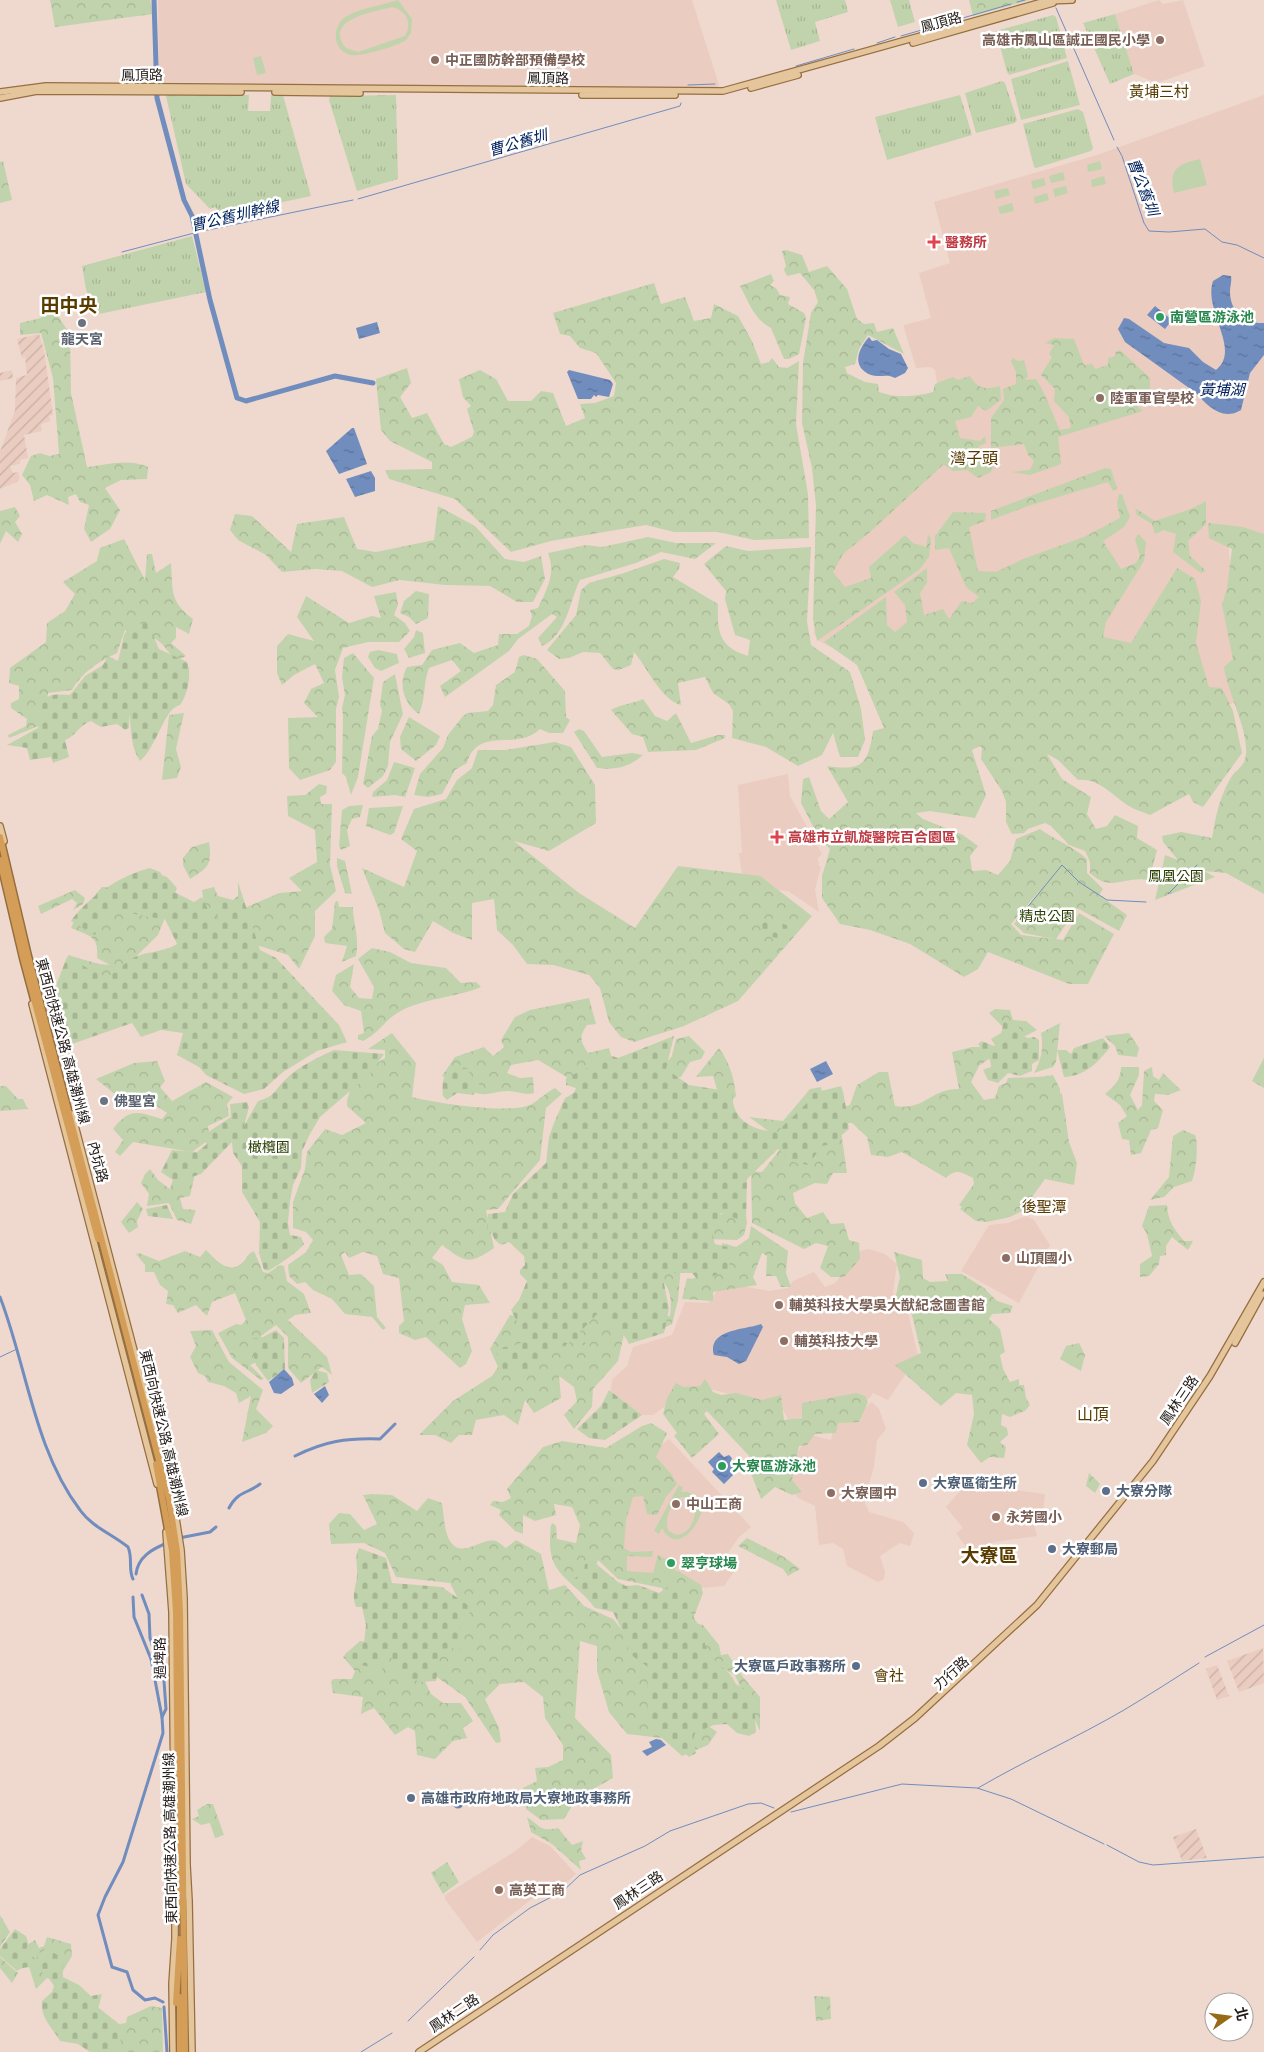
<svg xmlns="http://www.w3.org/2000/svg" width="1264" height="2052" font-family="'Roboto Condensed','Noto Sans TC',sans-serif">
<defs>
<pattern id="industrial-furrows" width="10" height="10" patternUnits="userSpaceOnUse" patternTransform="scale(1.25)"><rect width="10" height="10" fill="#eaccc0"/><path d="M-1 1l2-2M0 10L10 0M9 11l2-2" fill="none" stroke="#c8afa4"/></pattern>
<pattern id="grass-tufts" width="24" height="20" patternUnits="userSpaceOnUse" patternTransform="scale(1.25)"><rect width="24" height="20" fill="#c1d3ac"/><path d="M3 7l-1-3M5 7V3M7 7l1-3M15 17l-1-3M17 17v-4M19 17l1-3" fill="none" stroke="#a6b593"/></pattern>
<pattern id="forest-crowns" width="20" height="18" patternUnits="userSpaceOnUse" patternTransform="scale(1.25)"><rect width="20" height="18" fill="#c1d3ac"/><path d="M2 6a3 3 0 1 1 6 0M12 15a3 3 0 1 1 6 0" fill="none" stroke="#a6b593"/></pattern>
<pattern id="cemetery-stones" width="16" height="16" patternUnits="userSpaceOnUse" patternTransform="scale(1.25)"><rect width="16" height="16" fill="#c1d3ac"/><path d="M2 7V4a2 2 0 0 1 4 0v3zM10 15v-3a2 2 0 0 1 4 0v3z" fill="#a6b593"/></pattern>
<pattern id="water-ripples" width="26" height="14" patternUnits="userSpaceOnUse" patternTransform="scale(1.25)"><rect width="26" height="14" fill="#708dbe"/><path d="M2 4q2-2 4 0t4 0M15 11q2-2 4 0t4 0" fill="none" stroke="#5c7299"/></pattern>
</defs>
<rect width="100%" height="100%" fill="#efd9cf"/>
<!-- built -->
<g fill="#eaccc0">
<path d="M 158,0 L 692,0 L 719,85 L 714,89 L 588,87 L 549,90 L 500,85 L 496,87 L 159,82 Z"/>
<path d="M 1159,0 L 1163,4 L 1183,0 L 1205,66 L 1157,83 L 1134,74 L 1115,14 Z"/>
<path d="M 1264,95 L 1264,541 L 1228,542 L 1244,699 L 1213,711 L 879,683 L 843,653 L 819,641 L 814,634 L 817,582 L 938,389 L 935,370 L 931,367 L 916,368 L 904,328 L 904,325 L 931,318 L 919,273 L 950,263 L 934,202 L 1097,155 Z"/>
<path d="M 788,774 L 790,796 L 822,854 L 818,858 L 819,866 L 821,867 L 815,889 L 819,912 L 788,891 L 744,888 L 739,853 L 742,853 L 738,785 Z"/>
<path d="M 1026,1216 L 1034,1220 L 1050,1245 L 1019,1303 L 961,1271 L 989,1225 L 1008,1223 Z"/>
<path d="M 868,1249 L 885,1254 L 897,1264 L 893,1292 L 900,1313 L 908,1313 L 918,1356 L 888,1400 L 873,1393 L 869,1399 L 851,1402 L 789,1421 L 777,1399 L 758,1405 L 738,1396 L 714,1390 L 694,1391 L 674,1400 L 653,1415 L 642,1415 L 611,1391 L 612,1380 L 627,1366 L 633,1347 L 672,1335 L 685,1302 L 708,1303 L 717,1291 L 742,1286 L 769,1291 L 788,1288 L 793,1281 L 814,1272 L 825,1287 L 835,1283 L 861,1251 Z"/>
<path d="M 872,1402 L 879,1409 L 886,1429 L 877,1440 L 874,1467 L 864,1501 L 869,1512 L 903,1522 L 914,1533 L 910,1546 L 900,1543 L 880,1556 L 885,1572 L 884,1579 L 878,1582 L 847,1566 L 843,1549 L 833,1543 L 819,1545 L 815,1506 L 798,1498 L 787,1481 L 789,1471 L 807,1434 L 831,1440 L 835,1420 L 862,1410 Z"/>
<path d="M 651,1439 L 663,1444 L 669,1439 L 751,1527 L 738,1538 L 727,1555 L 740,1563 L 724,1586 L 703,1588 L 690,1584 L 620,1577 L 620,1531 Z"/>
<path d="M 966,1484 L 1045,1494 L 1043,1513 L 1033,1521 L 1037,1536 L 994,1542 L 972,1555 L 956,1533 L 963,1528 L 946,1507 Z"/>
<path d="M 532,1837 L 550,1846 L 576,1874 L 560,1888 L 552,1892 L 547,1887 L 477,1942 L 445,1899 L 445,1895 L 517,1850 Z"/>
</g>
<!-- industrial -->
<g fill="url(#industrial-furrows)">
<path d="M 39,334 L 44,350 L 53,415 L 49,416 L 51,421 L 41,424 L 42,431 L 24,435 L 28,458 L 20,460 L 20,464 L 10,466 L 13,473 L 18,472 L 20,478 L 17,482 L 0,489 L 0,452 L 15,410 L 16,378 L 27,375 L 25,357 L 22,358 L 17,339 Z"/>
<path d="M 12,370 L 13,378 L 0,381 L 0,373 Z"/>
<path d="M 1263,1648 L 1264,1683 L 1239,1692 L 1227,1661 Z"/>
<path d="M 1217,1665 L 1229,1696 L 1217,1700 L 1206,1669 Z"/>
<path d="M 1196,1829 L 1207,1858 L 1182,1861 L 1173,1837 Z"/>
</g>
<!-- grass -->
<g fill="url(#grass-tufts)">
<path d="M 776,0 L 845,0 L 848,12 L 815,22 L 820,41 L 791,50 Z"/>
<path d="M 890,0 L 909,0 L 915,22 L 898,27 Z"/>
<path d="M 1115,14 L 1134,74 L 1110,84 L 1083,23 Z"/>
<path d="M 1053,15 L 1056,17 L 1067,58 L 1009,75 L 1007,72 L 996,31 Z"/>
<path d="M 1068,61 L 1080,105 L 1021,120 L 1011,79 Z"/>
<path d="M 1002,81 L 1005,83 L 1017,120 L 1015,123 L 976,133 L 965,93 Z"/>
<path d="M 168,94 L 249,95 L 248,111 L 270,111 L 271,95 L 283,95 L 311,196 L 223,215 L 215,207 L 210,209 L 186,184 L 166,96 Z"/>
<path d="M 396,95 L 398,179 L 357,191 L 329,100 L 330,96 Z"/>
<path d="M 960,95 L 972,135 L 887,160 L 875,117 Z"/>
<path d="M 1078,109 L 1083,112 L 1093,148 L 1091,151 L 1036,168 L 1034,167 L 1023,124 Z"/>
<path d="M 192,236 L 206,292 L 94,315 L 86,289 L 82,266 Z"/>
</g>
<!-- forest -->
<g fill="url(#forest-crowns)" fill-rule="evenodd">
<path d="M 50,0 L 150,0 L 153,14 L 55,27 Z"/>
<path d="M 969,0 L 1030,0 L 973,16 Z"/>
<path d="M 3,161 L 12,200 L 0,203 L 0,162 Z"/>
<path d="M 786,250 L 802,255 L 809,272 L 827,266 L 847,289 L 857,319 L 864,324 L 874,323 L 877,332 L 893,328 L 904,354 L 868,335 L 859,349 L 855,364 L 845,367 L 847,373 L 865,382 L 878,384 L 879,392 C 896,398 915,397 933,392 L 935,384 L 953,377 L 958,380 L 970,376 C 977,389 986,390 1000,386 L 1001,400 L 986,411 L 978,406 L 971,417 L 955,421 L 960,438 L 980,441 L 985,436 L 986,443 L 979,446 L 978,450 L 982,455 L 990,456 L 995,461 L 991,472 L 978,478 L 967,470 L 953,471 L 944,464 L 870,532 L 843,554 L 833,572 L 845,587 L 871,578 L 869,567 L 905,535 L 913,543 L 926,547 L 928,535 L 931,538 L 929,557 L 919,570 L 817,641 L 813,619 L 816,506 L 812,468 L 802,423 L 803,363 L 811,313 L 818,302 L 814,290 L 800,273 L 787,276 L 784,270 L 786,266 L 782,251 Z"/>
<path d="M 771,274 L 774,281 L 770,285 L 776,288 L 780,295 L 790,297 L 788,304 L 804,313 L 806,318 L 799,354 L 789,359 L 784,359 L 771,328 C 754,319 749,303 740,286 Z"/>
<path d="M 654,283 L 661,304 L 685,297 L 694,321 L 711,318 L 714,304 L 738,316 L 752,341 L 761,364 L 769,362 L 772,358 L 779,367 L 787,368 L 799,361 L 796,424 L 808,494 L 809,538 L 754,540 L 718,532 L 674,532 L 646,525 L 551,541 L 511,552 L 455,499 L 389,479 L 385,470 L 432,469 L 432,462 L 390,441 L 381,430 L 376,379 L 407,368 L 411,383 L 400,397 L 412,418 L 427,413 L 444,444 L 451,447 L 472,437 L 474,432 L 467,409 L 471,406 L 463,397 L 459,379 L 480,370 L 496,379 L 508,401 L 531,401 L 541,391 L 553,393 L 566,426 L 585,418 L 580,404 L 595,403 L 614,396 L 616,383 L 596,353 L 580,348 L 570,336 L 560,334 L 553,313 Z"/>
<path d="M 54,310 L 70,334 L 71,393 L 87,467 C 107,465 128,458 148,467 L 147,479 L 121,480 L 105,488 L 120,510 L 110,529 L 91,542 L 84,529 L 89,505 L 80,502 L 76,494 L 68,497 L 69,505 L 47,495 L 34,501 L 30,485 L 22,475 L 31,456 L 40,453 L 49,456 L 59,454 L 53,378 L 41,333 L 20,335 L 20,323 L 41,318 L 42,312 Z"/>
<path d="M 1054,338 L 1074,339 L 1084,365 L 1092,364 L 1095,369 L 1108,365 L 1108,358 L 1116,356 L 1115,352 L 1120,350 L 1150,378 L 1150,389 L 1134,403 L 1143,411 L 1058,437 L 1061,464 L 1030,475 L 1012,472 L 1030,470 L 1034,461 L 1028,455 L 1024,444 L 991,448 L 991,418 L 1004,400 L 1003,389 L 1016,384 L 1016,372 L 1011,361 L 1013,358 L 1018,361 L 1024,360 L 1028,376 L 1025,380 L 1036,379 C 1044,390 1053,415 1060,430 L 1071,428 L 1069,417 L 1054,401 L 1055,389 L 1041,375 L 1052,357 L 1049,354 L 1054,345 L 1045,343 Z"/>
<path d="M 1105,468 L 1111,469 L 1117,488 L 1113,491 L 1108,482 L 1028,506 L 991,520 L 991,511 Z"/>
<path d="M 1119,494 L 1122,494 L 1130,517 L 1124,527 L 1103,541 L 1121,569 L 1136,563 L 1140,556 L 1135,539 L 1138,534 L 1146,542 L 1144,561 L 1106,622 L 1103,637 L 1131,643 L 1177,568 L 1195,579 L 1201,601 L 1196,643 L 1209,687 L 1222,688 L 1233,711 L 1242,753 L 1203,807 L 1193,802 L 1189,794 L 1150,815 C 1144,812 1135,810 1129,806 C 1113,796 1098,777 1078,780 L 1058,760 L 1047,754 L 1062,779 L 1091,797 L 1087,814 L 1096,829 L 1107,826 L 1115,815 L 1138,826 L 1137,838 L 1157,850 L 1149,880 C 1122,876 1111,893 1090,873 L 1090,862 L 1085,851 L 1069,845 L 1051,826 L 1045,823 L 1028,829 L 1024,833 L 1012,834 L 1006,822 L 1006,802 L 1002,791 L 981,759 L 982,748 L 980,746 L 972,750 L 986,795 L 975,818 L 930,811 L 916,813 L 923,819 L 963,835 L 978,846 L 970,856 L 972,871 L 986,870 L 998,875 L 1010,861 L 1016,839 L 1040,829 C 1055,840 1073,846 1087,859 L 1087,873 L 1103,889 L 1099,895 L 1127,915 L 1119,931 L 1077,908 L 1056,939 L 1063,940 L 1079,913 L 1114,934 L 1088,984 L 1069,984 L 988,952 L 978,969 L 964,977 L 910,944 L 870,930 L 840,924 L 822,898 L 822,876 L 830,849 L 819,838 L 801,803 L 803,779 L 809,777 L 821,811 L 829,819 L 848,802 L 827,766 C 862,771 868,765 873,731 L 884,728 L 857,665 L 824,642 L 886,597 L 887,625 L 895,632 L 907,622 L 905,605 L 894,592 L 927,568 L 927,583 L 920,593 L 924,615 L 943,609 L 949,619 L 962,601 L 972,603 L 979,597 L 966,587 L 949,548 L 935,550 L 935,536 L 953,512 L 986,513 L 985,521 L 969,527 L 978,571 L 996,572 L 1023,559 L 1084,537 L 1120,518 L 1117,503 ZM 1042,888 L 1014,924 L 1024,933 L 1054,939 L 1021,935 L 1011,924 Z"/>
<path d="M 1206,501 L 1206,524 L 1188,541 L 1190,556 L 1206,571 L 1201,573 L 1173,552 L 1176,534 L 1164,530 L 1155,534 L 1152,524 L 1137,515 L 1135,508 L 1155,521 C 1174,514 1188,512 1206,501 Z"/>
<path d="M 438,506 L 475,526 L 505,559 L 524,562 L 541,556 L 545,579 L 533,602 L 517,602 L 490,586 L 445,585 L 400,580 L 372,587 L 342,571 L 315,569 L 282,572 L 266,555 L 238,540 L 230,530 L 235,514 L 252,516 L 291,552 L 297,524 L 344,517 L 357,549 L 376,552 L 434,540 Z"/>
<path d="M 15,507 L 20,516 L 15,522 L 22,534 L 18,542 L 6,531 L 0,544 L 0,511 Z"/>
<path d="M 1208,523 L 1243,527 L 1264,534 L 1264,894 L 1226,873 L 1204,871 L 1215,877 L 1155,900 L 1165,855 L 1178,860 L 1163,842 L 1162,836 L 1181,832 L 1212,838 C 1216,814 1219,800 1230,779 C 1236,769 1245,767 1246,754 C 1248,729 1228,694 1224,667 L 1233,659 L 1222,605 L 1227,588 L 1232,549 L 1209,538 Z"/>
<path d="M 648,537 L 676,543 L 716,543 L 695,559 L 661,552 L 636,563 L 580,580 C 569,602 567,635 542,646 L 538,638 L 557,617 L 552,614 L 518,639 L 509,651 L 445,697 L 440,686 L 461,671 L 452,660 L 429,668 C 423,683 426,698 419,714 C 403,704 398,683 407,667 L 422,665 L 432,650 L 460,643 L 474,653 L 498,645 L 499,634 L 517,634 L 529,626 L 532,616 L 530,610 L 538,608 C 547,589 556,574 548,553 L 586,545 L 602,547 Z"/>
<path d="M 124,539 L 145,580 L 147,554 L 152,554 L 156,573 L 171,563 C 173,590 169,601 193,619 L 189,634 L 176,627 L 176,638 L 171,643 L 186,656 L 176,661 L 162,644 L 148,633 L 145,644 L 125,630 L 117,653 C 98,662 82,672 72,690 L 48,693 L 46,710 L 54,723 L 36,727 L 9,738 L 8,735 L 26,726 L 27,719 L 11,708 L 11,703 L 19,699 L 19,686 L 9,683 L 10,668 L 46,642 L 47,623 L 65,611 L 75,594 L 63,582 L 97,561 L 100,548 Z"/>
<path d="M 726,546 L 748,551 L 811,547 L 807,621 L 811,645 L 850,672 L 861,709 L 865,740 L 858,757 L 840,757 L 833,733 L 822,755 L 798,766 L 766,747 L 732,738 L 733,711 L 729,704 L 713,693 L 705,677 L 678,683 L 681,705 C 661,700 647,667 634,652 L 631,665 L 619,670 L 613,669 L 600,653 L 583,652 L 569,658 L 559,659 L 547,650 L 576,615 L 581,590 L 589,583 L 624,573 L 664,559 L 680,563 L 679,569 L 673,577 L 718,604 C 717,632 719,647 748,656 L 750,640 L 735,635 L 725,599 L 726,591 L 704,564 Z"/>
<path d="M 416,591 L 429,594 L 428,618 L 416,624 L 409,617 L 400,613 L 404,601 Z"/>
<path d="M 396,592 L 398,605 L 394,615 L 405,623 L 410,631 L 399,642 L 368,642 L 343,648 L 335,670 L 339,697 L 336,709 L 336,762 L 330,770 L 300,780 L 289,768 L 288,718 L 318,717 L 304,703 L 311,689 L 324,683 L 315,664 L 294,675 L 282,685 L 277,673 L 277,646 L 288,634 L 314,641 L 297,617 L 306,596 L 349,623 L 372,616 L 381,618 L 374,596 Z"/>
<path d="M 416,630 L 423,633 L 425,653 L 409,658 L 404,649 L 414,637 Z"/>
<path d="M 378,650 L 397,654 L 399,663 L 381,671 L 375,668 L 368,657 L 370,652 Z"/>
<path d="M 353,653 L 374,678 L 358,777 L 351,795 L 346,777 L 342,773 L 343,716 L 342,708 L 345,695 L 342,677 L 344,658 Z"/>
<path d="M 524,655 L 537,659 L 565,691 L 566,717 L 570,720 L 563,733 L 549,733 L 540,729 C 517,752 478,725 467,763 L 455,770 L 442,794 L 428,797 L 414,795 L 420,774 L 443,748 L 448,735 L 463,716 L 468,713 L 488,711 L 493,705 L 496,685 L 515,672 L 519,657 Z"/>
<path d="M 395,674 L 403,714 L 390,742 L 388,766 L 383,776 L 368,788 L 363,784 L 372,736 L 378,729 L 382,711 L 380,705 L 383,682 Z"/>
<path d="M 643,699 L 655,716 L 667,721 L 676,713 L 691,743 L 718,735 L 725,735 L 725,738 L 696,750 L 648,752 L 643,737 L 632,734 L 611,710 C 621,704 632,704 643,699 Z"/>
<path d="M 184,713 L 176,749 L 181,767 L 177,778 L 162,780 L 169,715 Z"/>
<path d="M 409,717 L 440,736 L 436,745 L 416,761 L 401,749 L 400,737 Z"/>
<path d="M 579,729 L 584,731 L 602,757 L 632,753 L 643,755 C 628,768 615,770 597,768 L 574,732 Z"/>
<path d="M 555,742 L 571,747 L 595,785 L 596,823 L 549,851 L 514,841 L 579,893 L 635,928 L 678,866 L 760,876 L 812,916 L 738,1001 L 684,1026 L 634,1042 L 621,1037 L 609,1022 L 600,988 L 589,975 L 553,965 L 527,964 L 513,945 L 497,930 L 494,899 L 472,903 L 472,940 L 453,933 L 433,921 L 415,952 L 404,949 L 385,933 L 379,910 L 362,868 L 404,887 L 417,851 L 401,839 L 414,809 L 446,799 L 457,780 L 472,768 L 478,750 L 505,750 Z"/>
<path d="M 394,762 L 415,768 L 405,797 L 395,795 L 372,797 L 373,792 L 387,780 Z"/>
<path d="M 319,784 L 327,786 L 326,794 L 320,797 L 321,804 L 332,804 L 330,865 L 336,891 L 315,911 L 315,936 L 299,969 L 288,955 L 253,944 L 240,910 L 279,893 L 302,891 L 289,878 L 317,862 L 315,830 L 288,816 L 287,796 L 305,795 Z"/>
<path d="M 363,805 L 360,817 L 352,819 L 347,830 L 350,846 L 341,850 L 339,846 L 342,810 L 349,806 Z"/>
<path d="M 403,806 L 394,833 L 390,835 L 366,826 L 369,808 Z"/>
<path d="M 209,842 C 212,865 209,867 190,879 L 183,865 L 183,858 L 192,847 Z"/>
<path d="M 337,858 L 345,861 L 352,894 L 345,893 L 337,866 Z"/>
<path d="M 151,871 L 167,877 L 177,888 L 158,935 L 109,983 L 124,1023 L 66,1044 L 65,1025 L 51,1021 L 53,998 L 65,1000 L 68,955 L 99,964 L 110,965 L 97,958 C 99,935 89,936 71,928 L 76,917 L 102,887 L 115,887 Z"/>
<path d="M 214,887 L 223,908 L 220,930 L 206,921 L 202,890 Z"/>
<path d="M 75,890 L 85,898 L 83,904 L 73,910 L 77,903 L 72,899 L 41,914 L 38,906 Z"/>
<path d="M 338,901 L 339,907 L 353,907 C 353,924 360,938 356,956 L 342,962 L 347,946 L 325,943 L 324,937 L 332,929 L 335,902 Z"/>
<path d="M 372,948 L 390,952 L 411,963 L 446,968 L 461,983 L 476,982 L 481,987 C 455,998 423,998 399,1012 C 386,1019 378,1034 363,1041 L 358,1039 L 358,1035 L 364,1033 L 361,1011 L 344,1005 L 332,991 L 336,975 L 354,964 L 350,987 L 359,998 L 372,999 L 374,987 L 358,959 Z"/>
<path d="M 589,998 L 596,1024 L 587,1025 C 579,1036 580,1041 588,1053 L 609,1048 L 612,1059 L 575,1082 L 538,1060 L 511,1065 L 507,1073 L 520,1078 L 533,1077 L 534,1093 C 525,1096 517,1091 507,1091 C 499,1091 489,1095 480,1094 C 466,1091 455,1081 442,1076 L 455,1057 L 484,1047 L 493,1056 L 504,1047 L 501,1040 L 515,1017 L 530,1010 Z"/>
<path d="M 995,1009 L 1010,1010 L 1013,1020 L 1026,1021 L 1037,1030 L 998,1050 L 991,1039 L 1006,1030 L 989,1013 Z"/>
<path d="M 1060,1023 L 1056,1062 L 1053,1067 L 1034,1073 C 1041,1060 1044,1048 1041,1033 Z"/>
<path d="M 392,1033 L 416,1063 L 412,1097 C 435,1103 513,1115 532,1104 C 540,1099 547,1092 555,1088 L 562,1094 L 546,1108 L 540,1160 L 498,1209 L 486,1210 L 494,1248 C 469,1265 466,1263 442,1245 L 432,1258 L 443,1265 L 452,1282 L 479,1285 L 490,1303 L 465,1305 L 462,1319 L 472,1351 L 466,1364 L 460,1368 L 426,1337 L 415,1340 L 399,1333 L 399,1326 L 404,1321 L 399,1278 L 383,1274 L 377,1256 L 363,1252 L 349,1258 L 345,1252 L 341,1255 L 349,1275 L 361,1274 L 374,1286 L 377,1317 L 386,1328 L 383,1330 L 372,1317 L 345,1314 L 332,1299 L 313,1290 L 305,1282 L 297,1284 L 289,1276 L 288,1265 L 306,1252 L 313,1240 L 306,1232 L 293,1228 L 293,1202 L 305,1169 L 307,1152 L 325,1129 L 342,1135 L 366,1123 L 347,1106 C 347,1083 368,1069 385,1058 L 385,1050 L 368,1049 Z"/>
<path d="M 1129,1033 L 1139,1048 L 1137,1057 L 1118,1055 L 1115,1046 L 1104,1036 Z"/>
<path d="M 689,1036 L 705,1052 L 701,1059 L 690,1062 L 681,1077 L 675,1078 L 665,1092 L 671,1103 L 681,1088 L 683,1090 L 682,1096 L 687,1107 L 720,1100 L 713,1076 L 696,1077 L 719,1048 C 730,1063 734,1078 736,1096 L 700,1137 L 682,1142 L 657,1137 L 631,1158 L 622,1161 L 619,1157 L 630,1140 L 639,1138 L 651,1125 L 651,1106 L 644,1089 L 672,1056 L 676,1039 Z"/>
<path d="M 972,1047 L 988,1047 L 993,1056 L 979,1066 L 971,1082 L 984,1100 L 995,1098 L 999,1086 L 1006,1083 L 1008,1078 C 1024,1077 1036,1078 1053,1075 L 1060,1089 L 1060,1093 L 1062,1094 L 1069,1142 L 1077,1163 L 1074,1185 L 1045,1179 L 1022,1211 L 1010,1217 L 987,1222 L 976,1221 L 960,1209 L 962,1207 L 959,1205 L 974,1184 L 973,1178 C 961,1172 956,1168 946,1178 L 902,1152 L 888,1157 L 871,1155 L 867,1137 L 852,1123 L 840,1123 L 830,1111 L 850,1105 L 857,1085 L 879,1072 L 888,1072 L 895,1106 C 925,1111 931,1088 959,1089 L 952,1052 Z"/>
<path d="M 1264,1058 L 1264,1088 L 1252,1081 Z"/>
<path d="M 157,1061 L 165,1081 L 160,1087 L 172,1101 L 206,1082 L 233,1097 L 227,1104 L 229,1116 L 208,1126 L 210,1139 L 192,1152 L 133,1142 L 120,1156 L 115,1152 L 123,1140 L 113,1129 C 130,1107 138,1112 162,1119 L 167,1113 L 155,1105 L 127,1104 L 96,1079 L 134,1063 Z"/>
<path d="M 1121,1067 L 1139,1067 L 1139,1075 L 1130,1095 L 1138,1110 L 1142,1105 L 1144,1071 L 1152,1067 L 1153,1076 L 1159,1080 L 1163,1073 L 1181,1090 L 1168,1095 L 1155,1094 L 1154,1101 L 1163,1110 L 1158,1128 L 1151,1130 L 1141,1153 L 1131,1155 L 1129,1140 L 1122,1139 L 1118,1123 L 1127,1116 L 1120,1105 L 1105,1094 C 1114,1086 1121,1080 1121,1067 Z"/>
<path d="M 0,1086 L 6,1086 L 18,1099 L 23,1099 L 28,1109 L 0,1111 Z"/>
<path d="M 821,1087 L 826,1109 L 841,1131 L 847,1173 L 833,1173 L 827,1184 L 815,1183 L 793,1193 L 795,1203 L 807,1218 L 823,1212 L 831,1224 L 844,1223 L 849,1240 L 859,1243 L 860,1259 L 844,1277 L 831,1277 L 820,1268 L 828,1246 L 816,1243 L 804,1249 L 752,1223 L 751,1171 L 762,1172 L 785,1143 L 749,1117 L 783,1121 L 810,1089 Z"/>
<path d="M 1183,1130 L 1195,1135 C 1199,1143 1196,1172 1192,1181 L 1174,1187 L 1164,1197 L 1150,1200 L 1169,1177 L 1173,1136 Z"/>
<path d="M 150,1169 L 158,1180 L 170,1189 L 174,1176 L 196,1170 L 190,1196 L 180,1198 L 183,1209 L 196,1210 L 191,1224 L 177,1220 L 169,1203 L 147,1206 L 149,1194 L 141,1183 L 145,1174 Z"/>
<path d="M 137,1202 L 143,1209 L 137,1221 L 138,1227 L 129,1233 L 121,1222 Z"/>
<path d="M 1167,1205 C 1168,1221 1174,1229 1184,1241 L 1193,1241 L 1188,1250 L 1172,1237 L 1166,1246 L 1166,1255 L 1160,1256 L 1159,1264 L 1149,1276 L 1140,1277 L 1140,1264 L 1152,1256 L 1147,1234 L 1142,1226 L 1149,1206 Z"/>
<path d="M 745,1208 L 747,1223 L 744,1235 L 737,1240 L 707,1239 L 715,1216 Z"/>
<path d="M 751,1226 L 788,1251 L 786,1273 L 791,1287 L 781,1287 L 776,1276 L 766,1276 L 767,1256 L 762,1253 L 753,1277 L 757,1285 L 713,1292 L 713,1301 L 682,1299 L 687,1278 L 691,1279 L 722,1267 L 722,1243 L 736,1247 L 749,1238 Z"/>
<path d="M 660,1239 L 681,1266 L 678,1300 L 672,1324 L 662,1329 L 664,1316 L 670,1316 C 672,1299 671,1288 658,1276 Z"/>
<path d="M 206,1250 C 216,1260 229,1276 243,1262 C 248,1257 247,1254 254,1251 L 263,1272 L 268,1273 L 280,1265 L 284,1266 L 287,1281 L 304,1294 L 311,1313 L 295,1315 L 288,1320 L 327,1357 L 332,1375 L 322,1367 L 301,1383 L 288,1368 L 288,1337 L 276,1325 L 261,1336 L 264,1359 L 250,1365 L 264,1379 L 261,1380 L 232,1358 L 218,1333 L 236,1324 L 241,1325 L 246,1320 L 235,1293 L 212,1302 L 207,1316 L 196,1305 L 178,1313 L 173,1305 L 166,1304 L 168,1291 L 160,1285 L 154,1272 L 145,1272 L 145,1265 L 136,1254 L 139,1253 L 159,1261 L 185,1251 L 200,1257 Z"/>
<path d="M 894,1252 L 922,1260 L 923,1278 L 930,1282 L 948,1281 L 945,1274 L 962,1274 L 984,1288 L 997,1301 L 1013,1306 L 1010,1313 L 992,1314 L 989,1319 L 1000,1329 L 1005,1352 L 1000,1355 L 1003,1369 L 1010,1382 L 1019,1379 L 1019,1385 L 1024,1385 L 1026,1398 L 1030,1405 L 1025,1411 L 1010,1417 L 1002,1414 L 1001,1425 L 1007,1428 L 1008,1435 L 1000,1442 L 1006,1447 L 1004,1458 L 990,1457 L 981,1463 L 967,1445 L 974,1414 L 972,1395 L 956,1393 L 941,1406 L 895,1365 L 921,1353 L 911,1311 L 895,1312 L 894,1304 L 900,1277 Z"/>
<path d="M 605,1277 L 628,1317 L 618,1361 L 593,1389 L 592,1407 L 574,1429 L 564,1415 L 577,1401 L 574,1387 L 559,1376 L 561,1398 L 534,1413 L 525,1400 L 518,1425 L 504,1415 L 476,1420 L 472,1435 L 459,1435 L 451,1443 L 435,1435 L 419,1435 L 453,1401 L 492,1376 L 498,1367 L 490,1349 L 510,1315 L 524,1317 L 532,1337 L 503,1362 Z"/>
<path d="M 212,1330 L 229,1362 L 263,1390 L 256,1409 L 273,1426 L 266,1433 L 242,1442 L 251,1396 L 239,1403 L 236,1393 L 224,1386 L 208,1382 L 205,1376 L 198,1373 L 190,1357 L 196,1346 L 190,1331 Z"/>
<path d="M 1079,1343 L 1085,1355 L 1081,1371 L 1060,1359 L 1066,1346 Z"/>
<path d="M 705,1379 L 713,1392 L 721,1395 L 736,1393 L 762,1400 L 781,1395 L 784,1420 L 802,1418 L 802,1403 L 857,1393 L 865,1396 L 868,1402 L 859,1422 L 838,1423 L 836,1433 L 815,1434 L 807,1445 L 799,1446 L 792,1480 L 802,1492 L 792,1495 L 775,1487 L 761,1499 L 750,1471 L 751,1458 L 707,1411 L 704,1414 L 719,1434 L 692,1458 L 674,1436 L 677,1433 L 663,1414 L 667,1398 L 676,1383 L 683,1387 L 700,1386 Z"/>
<path d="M 651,1423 L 667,1433 L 656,1457 L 672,1475 L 677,1484 L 666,1497 L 657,1515 L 647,1514 L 643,1496 L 633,1497 L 626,1520 L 624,1548 L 631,1552 L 653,1551 L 652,1557 L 627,1556 L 627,1571 L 653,1573 L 658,1555 L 665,1559 L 665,1569 L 678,1571 L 701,1585 L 703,1593 L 692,1622 L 703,1625 L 719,1645 L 721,1655 L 728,1654 L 743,1677 L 760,1697 L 760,1731 L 735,1675 L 711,1662 L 677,1620 L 662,1588 L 618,1579 L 598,1560 L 592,1576 L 588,1599 C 559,1572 546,1568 551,1525 L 553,1523 L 556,1526 L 557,1539 L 576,1543 L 580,1525 L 572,1507 L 554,1504 L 556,1515 L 535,1521 L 523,1515 L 523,1534 L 515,1531 L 499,1515 L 501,1510 L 490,1505 L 493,1501 L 503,1502 L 511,1498 L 507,1489 L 543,1447 L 562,1441 L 606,1448 L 642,1426 Z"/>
<path d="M 1089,1473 L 1100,1484 L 1095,1493 L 1086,1486 Z"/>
<path d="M 372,1494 L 392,1495 L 417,1511 L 428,1498 L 442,1503 C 444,1514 444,1532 450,1541 C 462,1560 481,1537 496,1541 C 499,1542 503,1546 506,1548 L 516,1540 L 541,1554 L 549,1590 L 565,1585 L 584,1606 L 613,1619 L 693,1715 L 717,1732 L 708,1745 L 682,1756 L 662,1738 L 627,1734 L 609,1712 L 597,1671 L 597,1646 L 580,1641 L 575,1718 L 611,1755 L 613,1778 L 577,1798 L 564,1819 L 541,1820 L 526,1809 L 523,1788 L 537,1781 L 535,1768 L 548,1767 L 563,1760 L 563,1745 L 545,1718 L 543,1697 L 524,1682 L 500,1684 L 485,1699 L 499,1728 L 501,1742 L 496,1743 L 465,1697 L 427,1670 L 463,1609 L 450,1583 L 396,1577 L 385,1553 L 364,1543 L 331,1544 L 329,1524 L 339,1513 L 350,1514 L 364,1530 L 377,1524 L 363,1495 Z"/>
<path d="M 747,1538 L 784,1557 L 800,1569 L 788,1576 L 783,1569 L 738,1546 Z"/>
<path d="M 360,1641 L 373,1643 L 422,1675 L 431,1694 L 443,1703 L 461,1703 L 473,1721 L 463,1728 L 467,1738 L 453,1741 L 435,1759 L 417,1755 L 415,1731 L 408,1727 L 395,1735 L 374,1708 L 361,1714 L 363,1697 L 333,1693 L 331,1682 L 333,1679 L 352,1679 L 355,1671 L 343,1657 Z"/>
<path d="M 207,1804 L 213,1804 L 224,1835 L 215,1838 L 210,1823 L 201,1825 L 192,1819 L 199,1816 L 197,1810 Z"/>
<path d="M 527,1817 C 541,1826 539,1832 558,1828 L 572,1845 L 583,1841 L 581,1850 L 586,1859 L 579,1861 L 581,1870 L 552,1844 L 531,1832 Z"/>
<path d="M 447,1862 L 459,1882 L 443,1894 L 431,1873 Z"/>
<path d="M 0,1915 L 10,1932 L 0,1947 Z"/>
<path d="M 47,1937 L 71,1944 L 72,1956 L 57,1981 L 47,1978 L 36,1989 L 29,1967 L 12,1954 L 35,1940 L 39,1948 L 44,1946 Z"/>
<path d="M 0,1957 L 18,1973 L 12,1983 L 0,1968 Z"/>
<path d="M 814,1996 L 830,1997 L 831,2019 L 816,2021 Z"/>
<path d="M 151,2006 L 162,2008 L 163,2052 L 100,2052 L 92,2010 L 99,2008 L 119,2024 L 126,2023 L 127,2017 Z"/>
</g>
<!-- cemetery -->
<g fill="url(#cemetery-stones)">
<path d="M 148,623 L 159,649 L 187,662 C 192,673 188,695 180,705 C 164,708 157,747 140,761 C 130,746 132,731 129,714 L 129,728 L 125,730 L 117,724 L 101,727 L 91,721 C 79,725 76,736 65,740 L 69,757 L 53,763 L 51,757 L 30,760 L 27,748 L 7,745 L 38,728 L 40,722 L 37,705 C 48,693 55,694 70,695 L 85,676 L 103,665 L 108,656 L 118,661 L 124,635 L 130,625 Z"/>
<path d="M 150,868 L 160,872 L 174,892 L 194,902 L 202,897 L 216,925 L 218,896 L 233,900 L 238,896 L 238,882 L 260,950 L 276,958 L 339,1025 L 347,1042 L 317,1051 L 283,1072 L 264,1089 L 244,1094 L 206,1075 L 199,1067 L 177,1055 L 183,1033 L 161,1030 L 141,1037 L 132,1023 L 72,1044 C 63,1035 62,1024 54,1013 L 57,983 L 67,957 L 104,977 C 119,973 120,966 131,959 C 144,951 163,953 177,944 L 165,919 C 146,918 129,911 109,909 L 95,935 L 71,921 C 88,897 121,875 150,868 Z"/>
<path d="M 769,917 L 788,926 L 782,939 L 767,936 L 758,923 Z"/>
<path d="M 1004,1020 L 1019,1027 L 1019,1034 L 1028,1038 L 1034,1037 L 1039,1040 L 1039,1060 L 1032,1064 L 1032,1071 L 1020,1076 L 1008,1073 L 998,1083 L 988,1080 L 983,1070 L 991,1067 L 990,1060 L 978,1044 L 982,1041 L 994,1046 L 1000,1039 Z"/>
<path d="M 674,1036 L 666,1069 L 689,1085 L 733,1092 C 730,1119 752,1131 778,1132 C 789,1117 805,1110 813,1093 L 841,1086 C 844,1091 848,1120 849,1129 L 831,1144 L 822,1146 L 808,1165 L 793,1162 L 778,1149 L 747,1179 L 746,1222 L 721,1213 L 712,1232 L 715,1244 L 728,1247 L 730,1272 L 725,1271 L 700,1282 L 692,1273 L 665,1273 L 663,1278 L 669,1309 L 664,1333 L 629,1344 C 623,1331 610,1319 597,1314 L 580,1332 L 586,1339 L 585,1344 L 580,1347 L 574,1340 L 553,1352 L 527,1374 L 503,1369 L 495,1349 L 520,1344 L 525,1336 L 511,1310 L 519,1300 L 527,1281 L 520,1274 L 520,1270 L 525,1265 L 524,1256 L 509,1242 L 501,1245 L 495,1240 L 490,1230 L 487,1229 L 488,1214 L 505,1212 L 513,1194 L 546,1163 L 549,1137 L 554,1123 L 565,1098 L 574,1093 L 576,1088 L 566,1085 L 566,1078 L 612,1056 L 618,1058 Z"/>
<path d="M 1103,1038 L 1110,1047 C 1098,1063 1085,1076 1064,1077 L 1057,1050 L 1066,1050 L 1071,1054 L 1074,1048 Z"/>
<path d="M 334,1050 L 384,1054 L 370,1074 L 320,1117 L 310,1134 L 302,1151 L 301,1168 L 293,1185 L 290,1201 L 288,1223 L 290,1235 L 301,1237 L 304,1244 C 298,1252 277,1266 268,1271 L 264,1270 L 259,1253 L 260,1222 L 242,1192 L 242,1166 L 233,1153 L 232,1142 L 201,1174 L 176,1182 L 161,1172 L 172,1150 L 197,1152 L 207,1144 L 202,1136 L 231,1117 L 230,1104 L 247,1102 L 249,1107 L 244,1126 L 258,1101 C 276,1096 274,1090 286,1079 C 299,1066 317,1058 334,1050 Z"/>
<path d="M 454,1067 L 467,1068 L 473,1079 L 480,1085 L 473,1095 L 457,1093 L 447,1100 L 443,1096 C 442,1083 442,1074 454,1067 Z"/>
<path d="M 167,1205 L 173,1219 L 148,1216 L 146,1209 Z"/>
<path d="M 276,1330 L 284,1338 L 285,1369 L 268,1381 L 256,1365 L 250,1339 L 263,1337 Z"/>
<path d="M 316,1370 L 327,1373 L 329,1382 L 312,1393 L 310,1380 Z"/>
<path d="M 609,1390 L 642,1415 L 605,1440 L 589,1438 L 577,1429 L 601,1406 Z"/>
<path d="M 359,1548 L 386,1558 L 392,1583 L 442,1587 L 469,1606 L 470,1612 L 459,1629 L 464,1636 L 460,1651 L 452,1648 L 441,1649 L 436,1681 L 422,1682 L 400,1676 L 393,1659 L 382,1652 L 378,1656 L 385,1677 L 380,1678 L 375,1668 L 347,1662 L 345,1654 L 356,1645 L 364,1643 L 366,1625 L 362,1607 L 356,1607 C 351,1594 356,1588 357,1576 C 358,1565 354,1557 359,1548 Z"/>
<path d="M 594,1562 L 618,1582 L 626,1586 L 638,1585 L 659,1593 L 669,1586 L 679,1586 L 688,1597 L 688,1608 L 704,1634 L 705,1645 L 712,1658 L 730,1674 L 736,1684 L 745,1689 L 755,1716 L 756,1732 L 749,1736 L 737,1733 L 727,1724 L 714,1725 L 695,1733 L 693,1740 L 696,1753 L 689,1757 L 647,1717 L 648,1667 L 627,1652 L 629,1644 L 613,1612 L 595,1608 L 572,1581 L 584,1571 L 585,1564 Z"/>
<path d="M 15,1929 L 26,1936 L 28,1942 L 26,1950 L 36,1960 L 38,1954 L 46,1949 L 62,1957 L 63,1977 L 79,1985 L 91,1996 L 102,1994 L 97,2013 C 101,2018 106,2018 110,2021 C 117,2028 123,2043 122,2052 L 90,2052 L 78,2044 L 60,2041 C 52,2027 40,2018 42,2001 L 52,1992 L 54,1986 C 47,1973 31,1961 17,1971 L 0,1956 L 0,1949 Z"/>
</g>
<!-- pitch -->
<g fill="#c1d3ac" fill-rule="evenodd">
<path d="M 398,0 L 412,19 L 411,33 L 406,40 C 398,46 360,57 351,55 C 332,51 331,25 347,16 C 361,8 383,5 398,0 ZM 392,7 C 406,10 413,23 405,36 L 358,52 L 346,48 C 323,19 373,12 392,7 Z"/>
<path d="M 261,56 L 266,73 L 257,75 L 253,58 Z"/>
<path d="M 1200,159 L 1207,185 L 1174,193 C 1168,169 1178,164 1200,159 Z"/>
<path d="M 1100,161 L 1102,169 L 1088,172 L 1087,165 Z"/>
<path d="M 1063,172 L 1065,180 L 1051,183 L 1049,176 Z"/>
<path d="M 1104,176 L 1106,184 L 1092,187 L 1091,180 Z"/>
<path d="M 1044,178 L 1046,185 L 1033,189 L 1031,181 Z"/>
<path d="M 1066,186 L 1068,193 L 1055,197 L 1053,189 Z"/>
<path d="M 1008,188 L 1010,195 L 996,199 L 994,191 Z"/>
<path d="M 1047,193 L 1049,200 L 1035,204 L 1034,197 Z"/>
<path d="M 1012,203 L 1014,211 L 1000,214 L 998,207 Z"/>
<path d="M 679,1485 L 683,1488 L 681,1492 C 692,1490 699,1499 702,1509 C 699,1527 676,1555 662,1528 L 659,1534 L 654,1531 ZM 682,1497 L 692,1499 C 703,1513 685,1547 668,1530 C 664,1519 671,1501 682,1497 Z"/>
<path d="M 666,1557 L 678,1562 L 673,1574 L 661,1570 Z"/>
</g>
<!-- water -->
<g fill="url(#water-ripples)">
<path d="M 1223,275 L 1231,276 C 1232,282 1230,286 1230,292 C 1230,312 1246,324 1264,323 L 1264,355 L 1250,373 L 1241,410 C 1222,422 1207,405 1196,393 L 1125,342 L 1118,329 L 1124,318 L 1129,319 L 1164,343 L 1189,348 L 1203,362 L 1216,370 C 1242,350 1203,311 1213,281 Z"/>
<path d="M 1155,306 L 1172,320 L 1165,329 L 1147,315 Z"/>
<path d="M 377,322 L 380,333 L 359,339 L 356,328 Z"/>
<path d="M 869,337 L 872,341 L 877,340 L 889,349 L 901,354 L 908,368 L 905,373 L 895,378 C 887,373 879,378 871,375 C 851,367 858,349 869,337 Z"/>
<path d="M 569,370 L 610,380 L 613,384 L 609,397 L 598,395 L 596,397 L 594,395 L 591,399 L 578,399 L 567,372 Z"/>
<path d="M 352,428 L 354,428 L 367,464 L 339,474 L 326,451 Z"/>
<path d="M 371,471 L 375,478 L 375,491 L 355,497 L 346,479 Z"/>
<path d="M 826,1061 L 833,1074 L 817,1082 L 810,1069 Z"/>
<path d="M 761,1324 L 763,1327 L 746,1361 L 739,1364 L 727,1357 L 714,1355 C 707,1329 745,1330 761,1324 Z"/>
<path d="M 284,1369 L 292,1378 L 294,1385 L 281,1394 L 274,1393 L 269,1382 Z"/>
<path d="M 325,1386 L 329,1395 L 322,1403 L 314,1394 Z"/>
<path d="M 719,1452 L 724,1457 L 729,1455 L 732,1458 L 730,1464 L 737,1471 L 724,1484 L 712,1472 L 714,1469 L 708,1462 Z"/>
<path d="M 656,1739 L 661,1740 L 666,1745 L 647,1756 L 642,1751 L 652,1747 L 649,1742 Z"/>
<circle cx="458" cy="1803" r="5.5"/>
</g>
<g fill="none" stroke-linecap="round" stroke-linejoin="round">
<!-- stream -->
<g stroke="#708dbe" stroke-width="1">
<path d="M 1017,2 L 1025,0"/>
<path d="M 1056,8 L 1114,140"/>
<path d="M 901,36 L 1011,4"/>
<path d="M 877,43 L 895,37"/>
<path d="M 796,66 L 854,49"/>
<path d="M 688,85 L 715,84"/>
<path d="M 1117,147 L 1122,156 L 1144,223 L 1149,231 L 1169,232 L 1205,229 L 1222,242 L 1237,245 L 1264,258"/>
<path d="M 358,199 L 680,106 L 681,103"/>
<path d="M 122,252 L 198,232 L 353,200"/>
<path d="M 1168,894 L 1197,865"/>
<path d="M 1017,920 L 1062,865 L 1079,882 L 1107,900 L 1146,902"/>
<path d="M 0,1357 L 17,1349"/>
<path d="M 1205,1657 L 1264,1625"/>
<path d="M 978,1788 C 1026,1760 1076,1738 1124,1710 C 1149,1695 1174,1679 1199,1663"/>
<path d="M 791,1812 L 902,1784 L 977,1788 L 1011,1799 L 1104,1844"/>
<path d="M 1107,1845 L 1139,1862 L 1153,1865 L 1264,1857"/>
<path d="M 480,1950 L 493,1935 L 530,1908 L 563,1891 L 580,1875 L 645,1846 L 670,1831 L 748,1804 L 761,1803 L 774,1808"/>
<path d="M 408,2021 L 474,1957"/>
<path d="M 361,2052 L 392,2033"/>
</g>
<!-- canal -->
<g stroke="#708dbe" stroke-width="3">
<path d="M 0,1297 C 27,1367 34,1449 80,1510 C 92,1527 112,1534 128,1547 C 133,1558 128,1569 133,1579"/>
<path d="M 295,1456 C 325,1441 346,1438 380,1439 L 395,1424"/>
<path d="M 229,1508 C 238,1491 247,1494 260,1484"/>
<path d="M 179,1538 L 210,1532 L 216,1527"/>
<path d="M 136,1574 C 138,1557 152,1549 167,1543"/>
<path d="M 142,1595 L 149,1614 L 150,1638 L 164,1681 L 166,1709 L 162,1717"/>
<path d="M 133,1597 L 134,1617 L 151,1659 L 162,1717 L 163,1733 L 123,1862 L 105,1897 L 98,1915 L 112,1967 L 127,1972 L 133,1990 L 145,2000 L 155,1998 L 163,2002"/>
<path d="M 164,2007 L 167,2052"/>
</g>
<!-- river -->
<path stroke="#708dbe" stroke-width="5" d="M 154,0 L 157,98 L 184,200 L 192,216 L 210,300 L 237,398 L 246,401 L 335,376 L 373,383"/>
<!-- major casing -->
<g stroke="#956f41" stroke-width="8">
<g id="major">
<path d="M 913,43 L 1053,3"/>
<path d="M 751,88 L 798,75"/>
<path d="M 0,92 L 46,86 L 723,91 L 1046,1 L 1072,0"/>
<path d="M 275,92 L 360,93"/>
<path d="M 582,95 L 675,95"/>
<path d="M 0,98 L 37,91 L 241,92"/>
<path d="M 0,826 L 4,841"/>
<path d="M 32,1004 L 157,1484"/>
<path d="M 72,1114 L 173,1499 L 181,1550 L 184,1598 L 187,1865 L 189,1901 L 192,2052"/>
<path d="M 1235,1343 L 1262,1294"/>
<path d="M 166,1532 L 172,1612 L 175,1902 L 175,1939 L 172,1984 L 173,2052"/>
<path d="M 419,2052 L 879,1746 L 915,1718 L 1037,1605 L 1153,1461 L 1210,1376 L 1264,1282"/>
</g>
</g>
<!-- highway casing -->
<g stroke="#956f41" stroke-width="9">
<g id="highway">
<path d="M 0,837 L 28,956 L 169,1499 L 177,1551 L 180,1612 L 185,2052"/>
<path d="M 0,860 L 23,958 L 98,1239"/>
<path d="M 156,1464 L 172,1551 L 176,1612 L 179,1912"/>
<path d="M 180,1997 L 180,2052"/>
<path d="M 176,2003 L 180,1939"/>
</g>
</g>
<!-- major -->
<use href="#major" stroke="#e5c59b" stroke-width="5.5"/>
<!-- highway -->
<use href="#highway" stroke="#d49e58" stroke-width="6"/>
</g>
<!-- markers -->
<g fill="#8d6e63" stroke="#fff" stroke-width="2">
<circle cx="1160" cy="40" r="5"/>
<circle cx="435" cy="60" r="5"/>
<circle cx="1100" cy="398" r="5"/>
<circle cx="1006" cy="1258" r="5"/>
<circle cx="779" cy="1305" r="5"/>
<circle cx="784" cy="1341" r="5"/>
<circle cx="831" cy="1493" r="5"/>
<circle cx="676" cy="1504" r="5"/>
<circle cx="996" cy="1517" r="5"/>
<circle cx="499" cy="1890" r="5"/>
</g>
<g fill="#e0444e" stroke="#fff" stroke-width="2">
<path d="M931.5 234.5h5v5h5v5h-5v5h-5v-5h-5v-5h5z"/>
<path d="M774.5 829.5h5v5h5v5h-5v5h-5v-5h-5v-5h5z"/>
</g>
<g fill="#2e9e5b" stroke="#fff" stroke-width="2">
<circle cx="1160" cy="317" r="5"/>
<circle cx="722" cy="1466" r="5"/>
<circle cx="671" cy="1563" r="5"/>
</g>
<g fill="#6b7280" stroke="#fff" stroke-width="2">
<circle cx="82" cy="323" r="5"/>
<circle cx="104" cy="1101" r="5"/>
</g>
<g fill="#5c6f8a" stroke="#fff" stroke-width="2">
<circle cx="923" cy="1483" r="5"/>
<circle cx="1106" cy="1491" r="5"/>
<circle cx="1052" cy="1549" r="5"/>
<circle cx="856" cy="1666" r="5"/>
<circle cx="411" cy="1798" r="5"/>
</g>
<g text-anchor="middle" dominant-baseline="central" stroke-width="5" stroke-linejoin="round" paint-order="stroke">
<!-- street labels -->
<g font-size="14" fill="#211916" stroke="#fff">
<text transform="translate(941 22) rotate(-15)">鳳頂路</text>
<text transform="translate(142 75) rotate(-1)">鳳頂路</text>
<text transform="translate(548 78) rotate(1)">鳳頂路</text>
<text transform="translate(63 1041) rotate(75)">東西向快速公路 高雄潮州線</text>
<text transform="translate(98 1162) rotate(75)">內坑路</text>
<text transform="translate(1179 1400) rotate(-56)">鳳林三路</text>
<text transform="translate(164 1433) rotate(77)">東西向快速公路 高雄潮州線</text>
<text transform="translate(160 1658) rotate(-91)">過埤路</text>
<text transform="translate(951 1673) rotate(-42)">力行路</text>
<text transform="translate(170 1838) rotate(-91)">東西向快速公路 高雄潮州線</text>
<text transform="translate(638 1890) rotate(-34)">鳳林三路</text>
<text transform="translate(454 2013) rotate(-34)">鳳林二路</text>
</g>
<!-- education labels -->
<g font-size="14" font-weight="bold" fill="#785e54" stroke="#fff" text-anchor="start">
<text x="1150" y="40" text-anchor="end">高雄市鳳山區誠正國民小學</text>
<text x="445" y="60">中正國防幹部預備學校</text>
<text x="1110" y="398">陸軍軍官學校</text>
<text x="1016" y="1258">山頂國小</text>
<text x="789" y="1305">輔英科技大學吳大猷紀念圖書館</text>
<text x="794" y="1341">輔英科技大學</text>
<text x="841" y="1493">大寮國中</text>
<text x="686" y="1504">中山工商</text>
<text x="1006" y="1517">永芳國小</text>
<text x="509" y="1890">高英工商</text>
</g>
<!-- health labels -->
<g font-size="14" font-weight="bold" fill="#be3a42" stroke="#fff" text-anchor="start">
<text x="945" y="242">醫務所</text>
<text x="788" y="837">高雄市立凱旋醫院百合園區</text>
</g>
<!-- leisure labels -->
<g font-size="14" font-weight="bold" fill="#27864d" stroke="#fff" text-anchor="start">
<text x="1170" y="317">南營區游泳池</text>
<text x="732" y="1466">大寮區游泳池</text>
<text x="681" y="1563">翠亨球場</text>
</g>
<!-- worship labels -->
<g font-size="14" font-weight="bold" fill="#5b616d" stroke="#fff">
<text x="82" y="339">龍天宮</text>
<text x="114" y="1101" text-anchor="start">佛聖宮</text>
</g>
<!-- park labels -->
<g font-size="14" fill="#2a3f00" stroke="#fff">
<text x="1176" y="876">鳳凰公園</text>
<text x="1047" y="916">精忠公園</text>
<text x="269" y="1147">橄欖園</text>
</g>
<!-- service labels -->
<g font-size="14" font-weight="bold" fill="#4e5e75" stroke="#fff" text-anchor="start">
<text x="933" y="1483">大寮區衛生所</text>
<text x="1116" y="1491">大寮分隊</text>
<text x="1062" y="1549">大寮郵局</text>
<text x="846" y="1666" text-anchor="end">大寮區戶政事務所</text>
<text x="421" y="1798">高雄市政府地政局大寮地政事務所</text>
</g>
<!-- neighbourhood labels -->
<g font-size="15" fill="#593b00" stroke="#fff">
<text x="1159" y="92">黃埔三村</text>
<text x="1044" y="1207">後聖潭</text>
<text x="889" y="1676">會社</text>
</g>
<!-- water labels -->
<g font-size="15" font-style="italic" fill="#052560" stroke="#fff">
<text transform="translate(518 143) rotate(-16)">曹公舊圳</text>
<text transform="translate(1143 187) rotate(69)">曹公舊圳</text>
<text transform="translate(235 216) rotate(-13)">曹公舊圳幹線</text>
<text x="1222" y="390">黃埔湖</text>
</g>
<!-- quarter labels -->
<g font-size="16" fill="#593b00" stroke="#fff">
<text x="974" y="458">灣子頭</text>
<text x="1093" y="1414">山頂</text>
</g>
<!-- district labels -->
<g font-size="19" font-weight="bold" fill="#593b00" stroke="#fff">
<text x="69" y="305">田中央</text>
<text x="989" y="1555">大寮區</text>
</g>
</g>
<!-- north arrow -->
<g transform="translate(1229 2017) rotate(76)"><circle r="24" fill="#ffffff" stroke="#a6a3a2"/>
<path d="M0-4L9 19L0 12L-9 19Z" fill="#976a18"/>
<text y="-8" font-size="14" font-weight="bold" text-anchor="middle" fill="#211916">北</text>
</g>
</svg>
